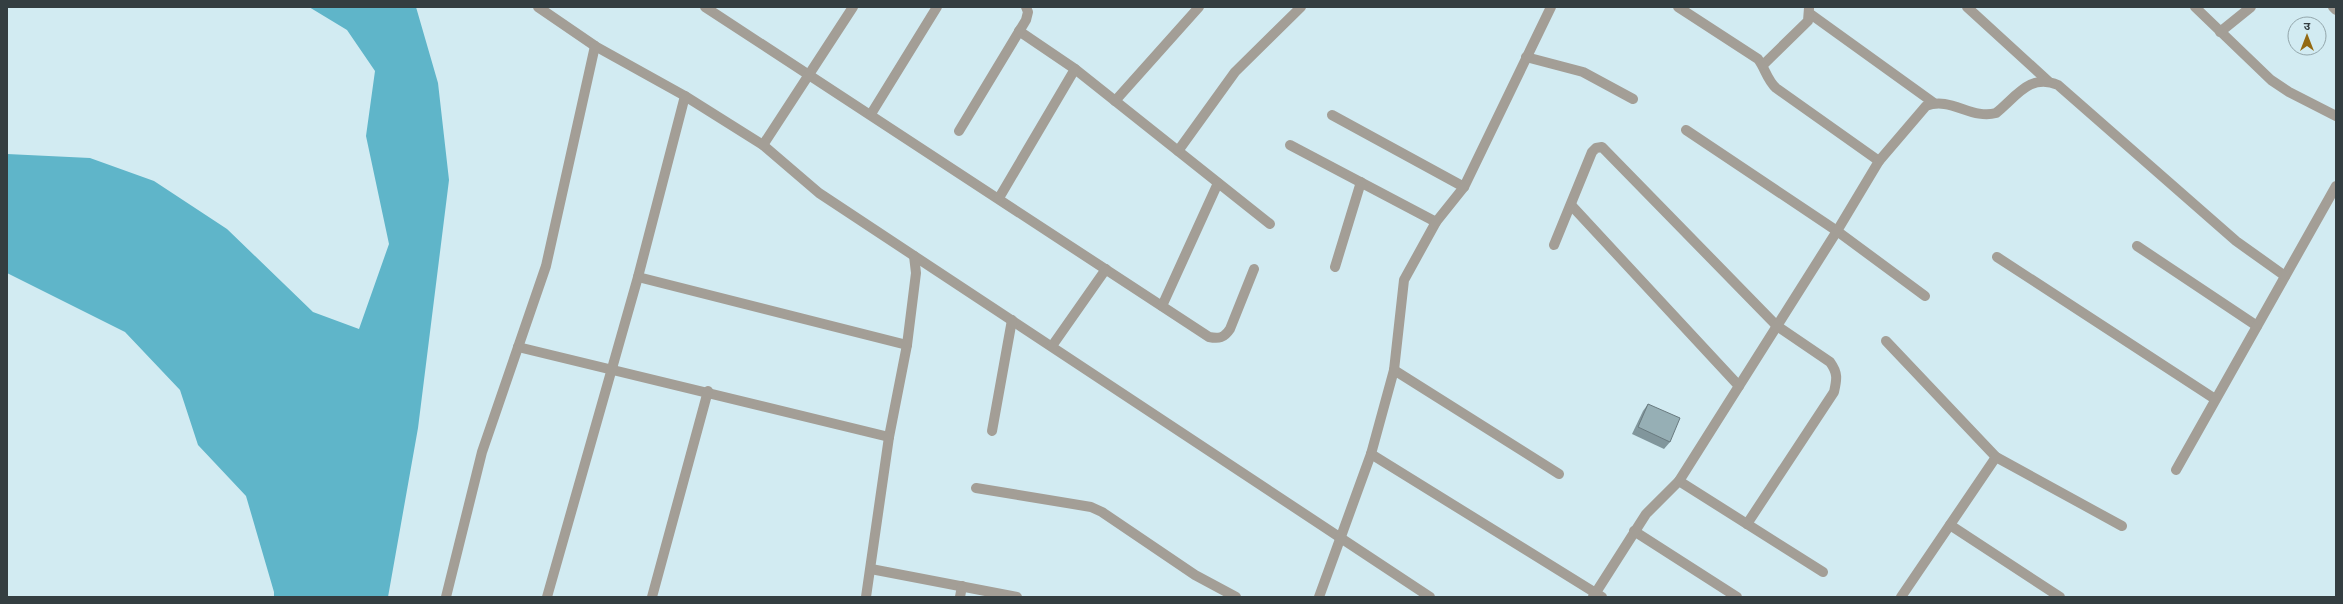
<svg xmlns="http://www.w3.org/2000/svg" width="2343" height="604" font-family="'DejaVu Sans','Noto Sans Devanagari',sans-serif">
<rect width="100%" height="100%" fill="#d2ebf2"/>
<!-- water -->
<path fill="#5fb5c9" d="M 309,7 L 416,7 L 438,83 L 449,180 L 418,428 L 388,597 L 274,597 L 274,592 L 246,496 L 198,445 L 180,390 L 125,332 L 7,273 L 7,154 L 90,158 L 154,181 L 227,229 L 313,312 L 359,329 L 389,244 L 366,136 L 375,71 L 347,30 Z"/>
<g fill="none" stroke-linecap="round" stroke-linejoin="round">
<!-- minor -->
<g stroke="#a39e96" stroke-width="10">
<path d="M 538,7 L 595,46 L 685,96 L 763,145 L 819,193 L 1430,597"/>
<path d="M 705,7 L 1209,337 C 1219,339 1224,338 1230,329 L 1254,269"/>
<path d="M 1678,7 L 1758,59 C 1765,68 1767,80 1776,88 L 1879,161"/>
<path d="M 1967,7 L 2048,81"/>
<path d="M 2195,7 L 2271,80 L 2289,92 L 2336,116"/>
<path d="M 2333,7 L 2336,10"/>
<path d="M 1809,13 L 1934,103"/>
<path d="M 1019,31 L 1075,69 L 1270,224"/>
<path d="M 2220,32 L 2251,7"/>
<path d="M 1526,57 L 1583,72 L 1633,99"/>
<path d="M 1763,65 L 1808,21 L 1809,8"/>
<path d="M 1115,101 L 1199,7"/>
<path d="M 871,114 L 937,7"/>
<path d="M 1332,115 L 1464,187"/>
<path d="M 1686,130 L 1837,231 L 1925,296"/>
<path d="M 959,131 L 1026,20 L 1028,12 L 1026,7"/>
<path d="M 763,145 L 853,7"/>
<path d="M 1290,145 L 1436,222"/>
<path d="M 1178,151 L 1235,72 L 1301,7"/>
<path d="M 999,198 L 1075,69"/>
<path d="M 1571,205 L 1739,386"/>
<path d="M 1554,245 L 1592,152 L 1596,148 L 1602,147 L 1777,326 L 1830,362 C 1838,373 1837,379 1834,392 L 1747,524"/>
<path d="M 2137,246 L 2257,326"/>
<path d="M 1997,257 L 2215,399"/>
<path d="M 1335,267 L 1361,182"/>
<path d="M 638,277 L 907,345"/>
<path d="M 1162,306 L 1218,183"/>
<path d="M 1886,341 L 1996,457 L 2122,526"/>
<path d="M 1052,346 L 1106,269"/>
<path d="M 518,347 L 889,437"/>
<path d="M 1394,370 L 1559,474"/>
<path d="M 992,431 L 1012,320"/>
<path d="M 1371,454 L 1602,597"/>
<path d="M 2176,470 L 2336,186"/>
<path d="M 1679,481 L 1823,572"/>
<path d="M 976,488 L 1091,507 L 1102,512 L 1195,575 L 1236,597"/>
<path d="M 1950,525 L 2060,597"/>
<path d="M 1634,531 L 1737,597"/>
<path d="M 871,569 L 1017,597"/>
<path d="M 446,597 L 482,452 L 546,266 L 595,46"/>
<path d="M 547,597 L 638,277 L 685,96"/>
<path d="M 652,597 L 708,391"/>
<path d="M 866,597 L 889,437 L 907,345 L 916,273 L 914,256"/>
<path d="M 960,597 L 962,586"/>
<path d="M 1319,597 L 1371,454 L 1394,370 L 1404,280 L 1436,222 L 1464,187 L 1551,7"/>
<path d="M 1593,597 L 1646,514 L 1679,481 L 1837,231 L 1879,161 L 1926,106 C 1950,96 1972,120 1996,113 C 2017,96 2030,73 2058,85 L 2236,241 L 2285,276"/>
<path d="M 1901,597 L 1996,457"/>
</g>
</g>
<!-- wall -->
<path fill="#81969c" d="M 1648,404 L 1670,442 L 1664,449 L 1632,434 L 1643,411 Z"/>
<!-- building -->
<path fill="#96afb5" stroke="#697a7f" d="M 1648,404 L 1680,418 L 1670,442 L 1638,427 Z"/>
<!-- border -->
<rect width="2343" height="604" fill="none" stroke="#343e41" stroke-width="16"/>
<!-- north arrow -->
<g transform="translate(2307 36)"><circle r="19" fill="#d2ebf2" stroke="#93a6ab"/>
<path d="M0-3L7 15L0 10L-7 15Z" fill="#936913"/>
<text y="-6" font-size="11" font-weight="bold" text-anchor="middle" fill="#343e41">उ</text>
</g>
</svg>
